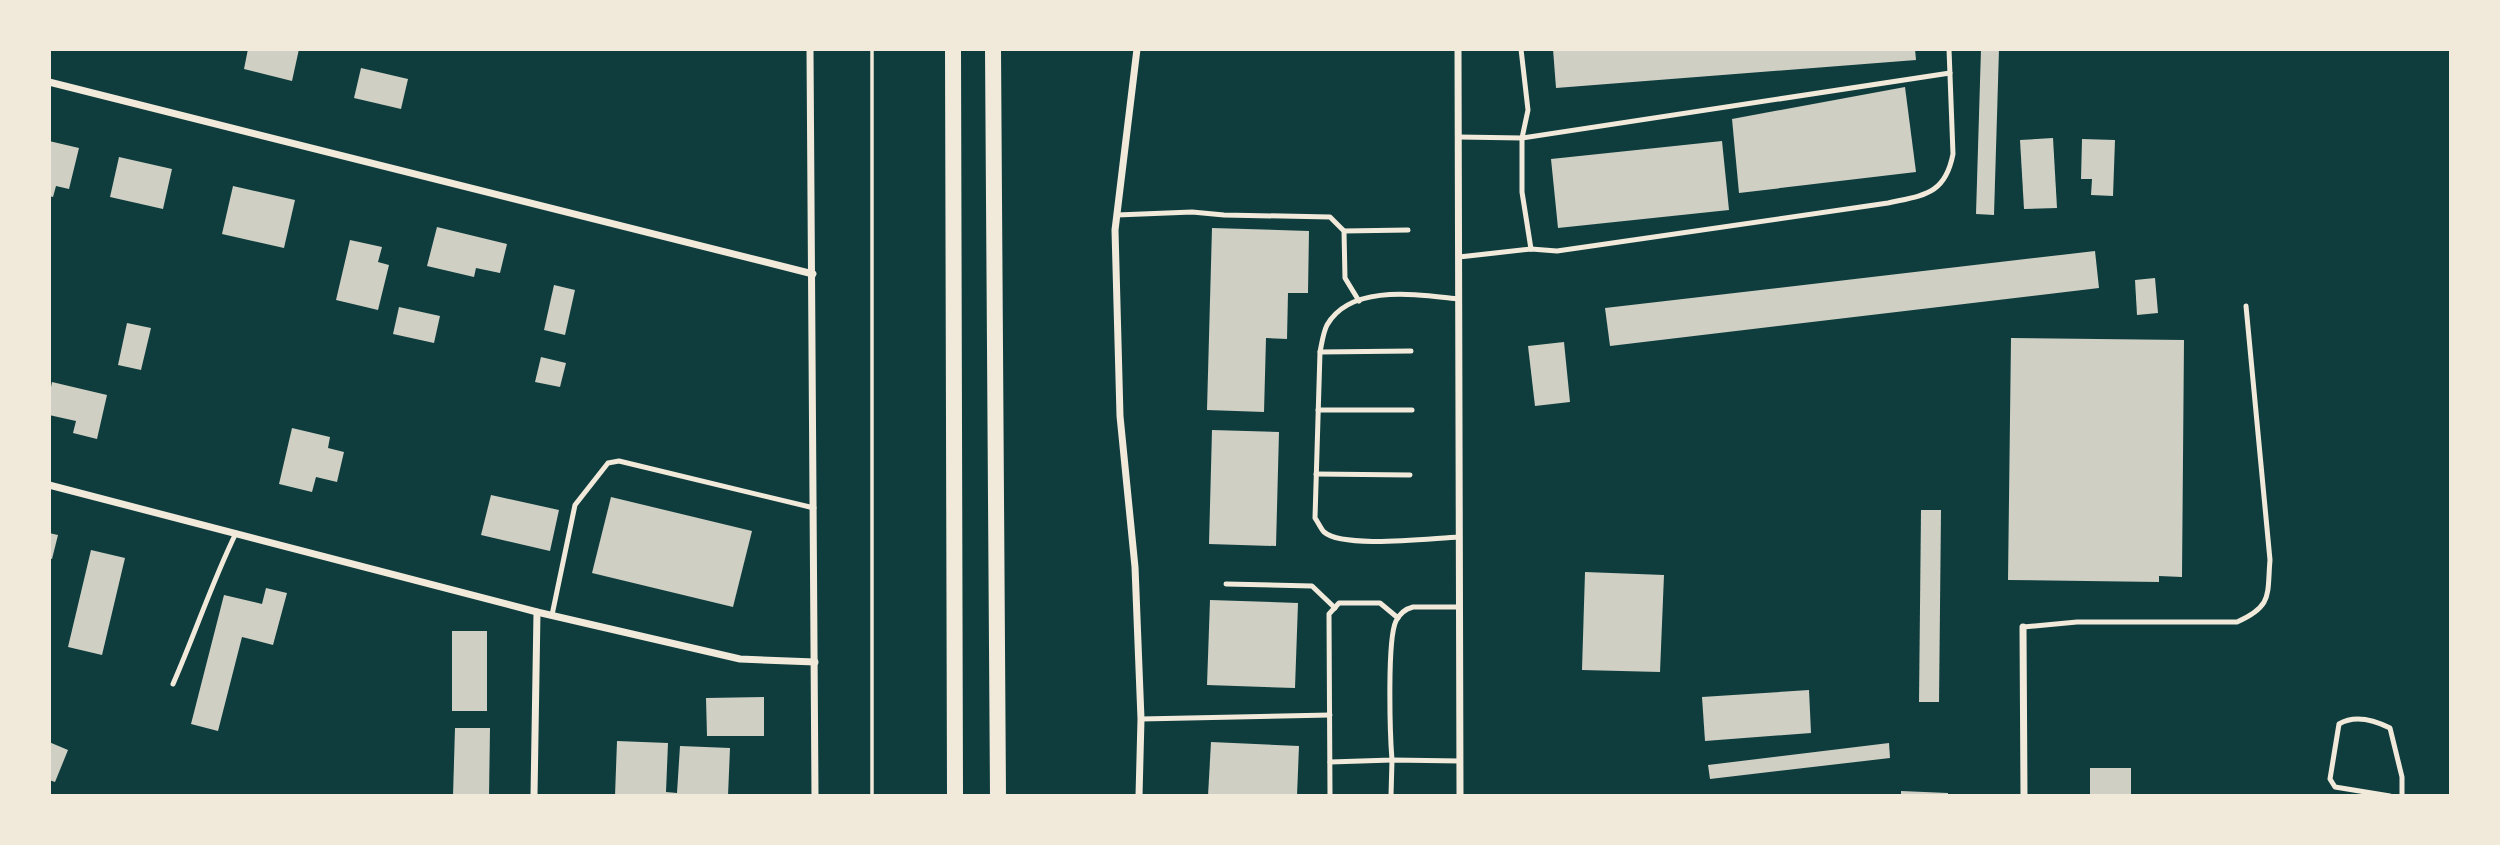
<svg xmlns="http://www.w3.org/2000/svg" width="2500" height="845" font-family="Barlow,sans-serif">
<rect width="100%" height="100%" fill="#0f3d3e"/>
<!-- building -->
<g fill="#cfcfc3">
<path d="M 248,49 L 299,49 L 292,81 L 244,69 Z"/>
<path d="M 1553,49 L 1915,49 L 1916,60 L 1556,88 Z"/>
<path d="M 1981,49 L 1999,49 L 1994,215 L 1976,214 Z"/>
<path d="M 361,68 L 408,79 L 401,109 L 354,98 Z"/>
<path d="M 1905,87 L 1916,172 L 1739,193 L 1732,119 Z"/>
<path d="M 2053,138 L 2057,208 L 2024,209 L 2020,140 Z"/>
<path d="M 2082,139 L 2115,140 L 2113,196 L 2091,195 L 2092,179 L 2081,179 Z"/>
<path d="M 49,141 L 79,148 L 69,189 L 56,186 L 53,197 L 49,196 Z"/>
<path d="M 1722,141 L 1729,210 L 1558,228 L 1551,159 Z"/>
<path d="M 119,157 L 172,169 L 163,209 L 110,197 Z"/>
<path d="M 233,186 L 295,200 L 284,248 L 222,234 Z"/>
<path d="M 437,227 L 507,244 L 500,273 L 476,268 L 474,277 L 427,266 Z"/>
<path d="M 1212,228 L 1309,231 L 1308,293 L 1288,293 L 1287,339 L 1266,338 L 1264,412 L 1207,410 Z"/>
<path d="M 350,240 L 382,247 L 378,262 L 389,265 L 378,310 L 336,300 Z"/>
<path d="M 2095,251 L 2099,288 L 1610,346 L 1605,308 Z"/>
<path d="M 2155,278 L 2158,313 L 2137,315 L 2135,280 Z"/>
<path d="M 554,285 L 575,290 L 565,335 L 544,330 Z"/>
<path d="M 399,307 L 440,316 L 434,343 L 393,334 Z"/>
<path d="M 127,323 L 151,328 L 141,370 L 118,365 Z"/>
<path d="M 2011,338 L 2184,340 L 2182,577 L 2159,576 L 2159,582 L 2008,580 Z"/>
<path d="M 1564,342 L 1570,402 L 1535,406 L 1528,346 Z"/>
<path d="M 541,357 L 566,363 L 560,387 L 535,382 Z"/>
<path d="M 52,382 L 107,395 L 97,439 L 73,433 L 76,421 L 49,415 L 49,397 Z"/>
<path d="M 292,428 L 330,437 L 328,448 L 344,452 L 337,482 L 316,477 L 312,492 L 279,484 Z"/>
<path d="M 1212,430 L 1279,432 L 1276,546 L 1209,544 Z"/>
<path d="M 491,495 L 559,510 L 550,551 L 481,535 Z"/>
<path d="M 611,497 L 752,531 L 733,607 L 592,573 Z"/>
<path d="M 1921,510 L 1941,510 L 1939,702 L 1919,702 Z"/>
<path d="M 49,533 L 58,535 L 52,559 L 49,558 Z"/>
<path d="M 91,550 L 125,558 L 102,655 L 68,647 Z"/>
<path d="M 1585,572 L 1664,575 L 1660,672 L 1582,670 Z"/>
<path d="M 266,588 L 287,593 L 273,645 L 242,637 L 218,731 L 191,724 L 224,595 L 262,604 Z"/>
<path d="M 1210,600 L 1298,603 L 1295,688 L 1207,685 Z"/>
<rect x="452" y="631" width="35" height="80"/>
<path d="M 1809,690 L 1811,733 L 1705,741 L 1702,697 Z"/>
<path d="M 764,697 L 764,736 L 707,736 L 706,698 Z"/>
<path d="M 455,728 L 490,728 L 489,796 L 453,796 Z"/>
<path d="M 617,741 L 668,743 L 666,792 L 677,793 L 680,746 L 730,748 L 728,796 L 615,796 Z"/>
<path d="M 49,742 L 68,750 L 55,782 L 49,780 Z"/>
<path d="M 1211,742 L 1299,746 L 1297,796 L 1208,796 Z"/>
<path d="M 1889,743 L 1890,758 L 1710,779 L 1708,765 Z"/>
<rect x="2090" y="768" width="41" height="28"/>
<path d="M 1901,791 L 1948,793 L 1948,796 L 1901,796 Z"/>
</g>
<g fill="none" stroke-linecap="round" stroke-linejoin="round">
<!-- path -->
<path stroke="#f1e9da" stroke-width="3.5" d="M 872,796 L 872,49"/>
<!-- service -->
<g stroke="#f1e9da" stroke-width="5">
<path d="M 1521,49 L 1528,110 L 1522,138 L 1522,192 L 1531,249"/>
<path d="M 1459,137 L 1522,138 L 1950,73"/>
<path d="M 1117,215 L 1192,212 L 1224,215 L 1330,217 L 1344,231 L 1345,278 L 1359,301"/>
<path d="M 1344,231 L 1408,230"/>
<path d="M 1459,257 L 1531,249 L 1557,251 L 1888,203 C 1924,195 1945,195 1953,154 L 1949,49"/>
<path d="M 1459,299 C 1419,295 1351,283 1327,325 C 1323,333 1322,343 1320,352 L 1315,518 C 1318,522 1321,529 1324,532 C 1344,549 1431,538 1459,537"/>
<path d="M 1320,352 L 1411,351"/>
<path d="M 1318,410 L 1412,410"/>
<path d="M 1316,474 L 1410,475"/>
<path d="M 1226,584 L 1312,586 L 1335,608"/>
<path d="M 552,615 L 575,505 L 608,463 L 619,461 L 814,508"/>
<path d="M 2023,627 L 2077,622 L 2237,622 C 2273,606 2267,595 2270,560 L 2246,306"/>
<path d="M 173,684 C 195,634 212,582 236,533"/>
<path d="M 1141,719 L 1330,715"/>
<path d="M 1330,762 L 1392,760 C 1390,735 1387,639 1396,621 C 1400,613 1405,609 1413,607 L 1459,607"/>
<path d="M 1330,796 L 1329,614 L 1339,603 L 1380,603 L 1398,618"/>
<path d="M 1391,796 L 1392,760 L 1460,761"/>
<path d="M 2390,796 L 2335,787 L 2330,779 L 2339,724 C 2354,715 2374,720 2390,728 L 2402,777 L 2402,796"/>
</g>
<!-- minor -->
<g stroke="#f1e9da" stroke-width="7">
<path d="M 810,49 L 815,796"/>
<path d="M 1137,49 L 1115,230 L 1120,416 L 1135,567 L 1141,719 L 1139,796"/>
<path d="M 1458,49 L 1460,796"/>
<path d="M 49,82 L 813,274"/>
<path d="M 49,485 L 537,612 L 740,659 L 815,662"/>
<path d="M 2023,627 L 2024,796"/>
<path d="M 534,796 L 537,612"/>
</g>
<!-- primary -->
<g stroke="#f1e9da" stroke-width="16">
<path d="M 953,49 L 955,796"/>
<path d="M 993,49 L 998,796"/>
</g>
</g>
<!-- border -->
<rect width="2500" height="845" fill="none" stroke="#f1e9da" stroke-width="102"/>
</svg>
